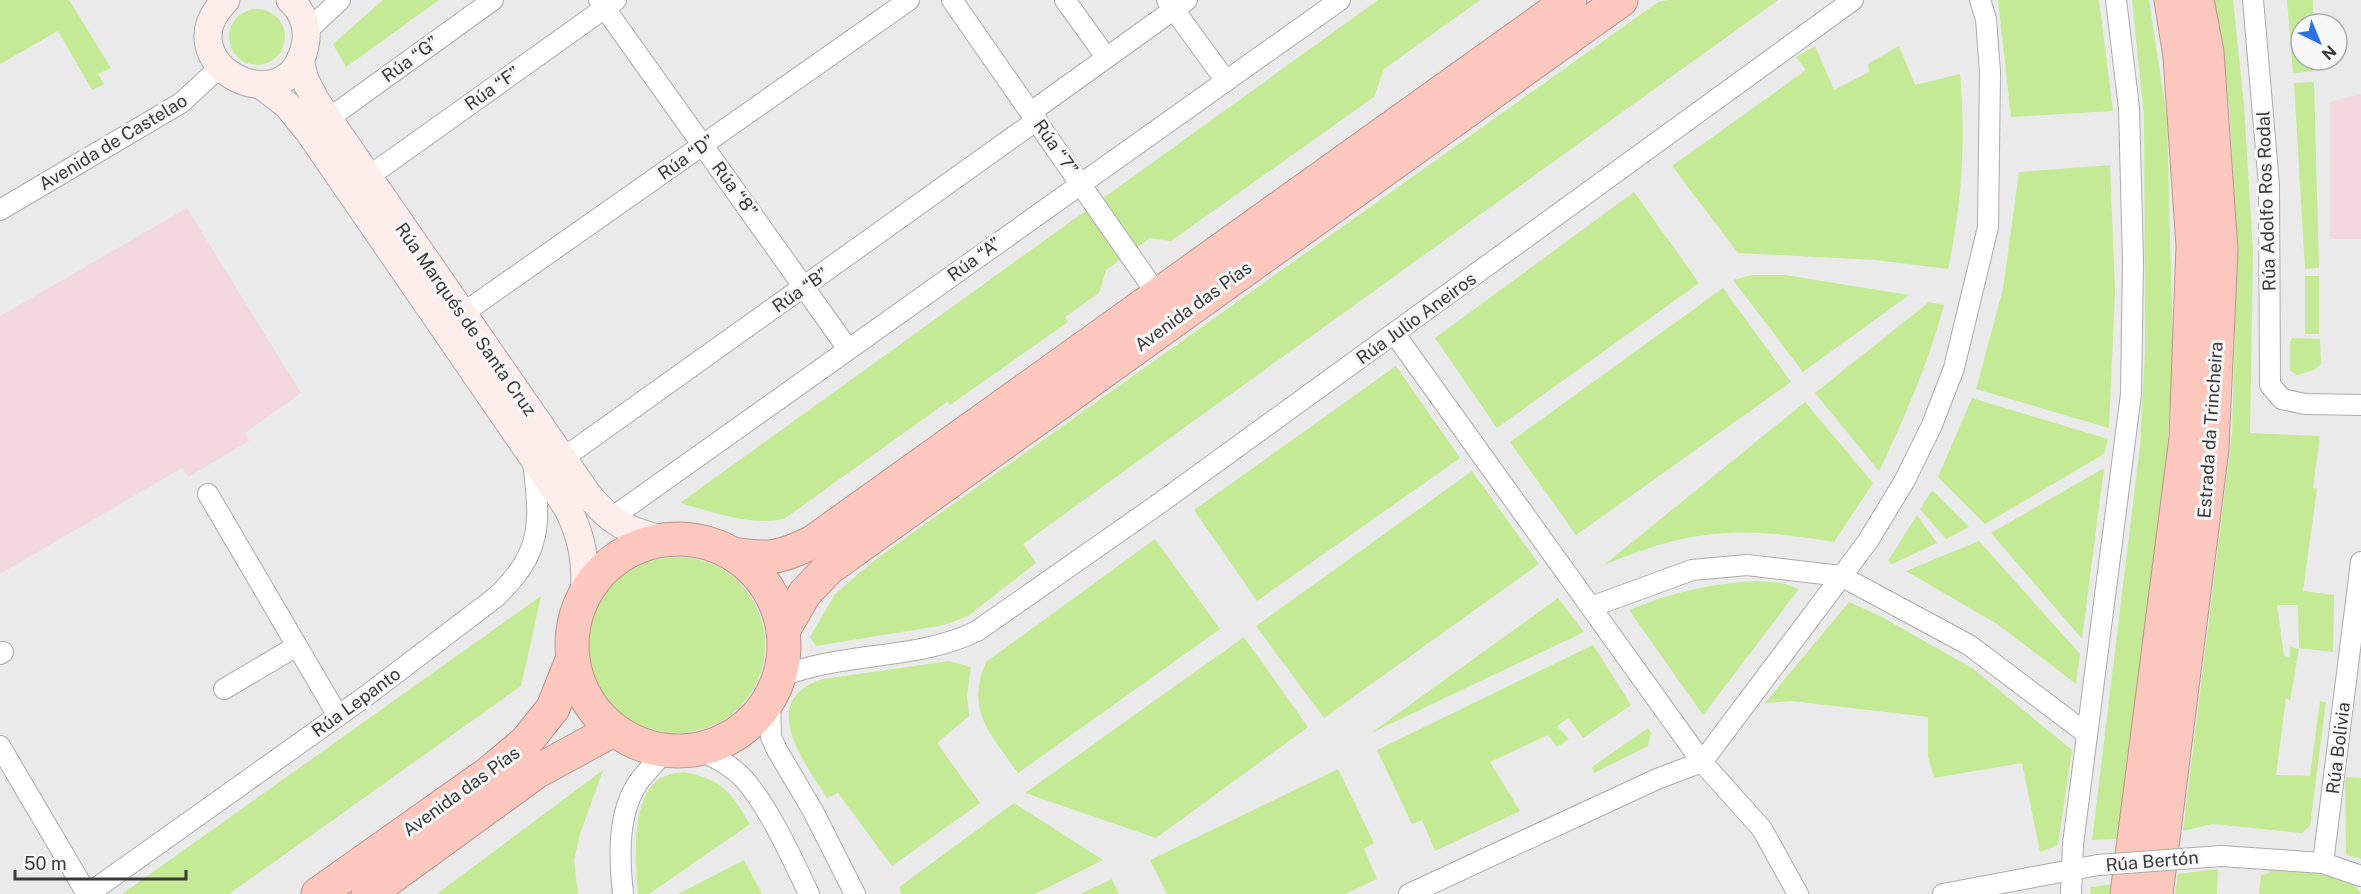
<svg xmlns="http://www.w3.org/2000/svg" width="2361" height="894" font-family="'Public Sans',sans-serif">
<rect width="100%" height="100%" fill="#eaeaeb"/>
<!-- education -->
<g fill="#f3d9dd">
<path d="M 2361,94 L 2361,239 L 2330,239 L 2330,102 Z"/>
<path d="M 187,208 L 301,393 L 245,433 L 249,441 L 188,477 L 182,468 L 0,574 L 0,316 Z"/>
</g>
<!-- green -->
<g fill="#c4ea95">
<path d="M 0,0 L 69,0 L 111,68 L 98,74 L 104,84 L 92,90 L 58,31 L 0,64 Z"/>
<path d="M 383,0 L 439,0 L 346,67 L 333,44 Z"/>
<path d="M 1378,0 L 1480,0 L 1384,69 L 1374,97 L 1171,241 L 1150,238 L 1106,270 L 1099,293 L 1065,317 L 1068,322 L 950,405 L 947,402 L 784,519 C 748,526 714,512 680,503 Z"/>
<path d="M 1669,0 L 1778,0 L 1023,544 L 1036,563 L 968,616 L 944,625 L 816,646 L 810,637 L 835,594 L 876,559 L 1658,2 Z"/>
<path d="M 1998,0 L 2099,0 L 2113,111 L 2011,117 Z"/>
<path d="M 2132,0 L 2149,0 L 2167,118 L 2173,352 L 2167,453 L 2118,839 L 2092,840 L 2140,446 L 2145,351 L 2144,116 Z"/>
<path d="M 2214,0 L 2233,0 L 2244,105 L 2253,252 L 2250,433 L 2320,436 L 2313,488 L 2317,489 L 2303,591 L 2334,595 L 2333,652 L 2299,648 L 2298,605 L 2277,605 L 2284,656 L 2290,657 L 2290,647 L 2299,649 L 2290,701 L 2286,698 L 2276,775 L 2310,776 L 2320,701 L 2326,702 L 2310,826 L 2302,833 L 2212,824 L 2183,831 L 2232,433 L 2237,253 L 2229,106 Z"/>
<path d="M 2287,0 L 2313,0 L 2313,24 L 2301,24 L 2301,60 L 2314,60 L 2314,71 L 2293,73 Z"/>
<circle cx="257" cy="37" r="28"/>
<path d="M 1815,46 L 1834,90 L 1869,72 L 1868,64 L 1899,46 L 1915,85 L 1960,74 C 1966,141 1962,203 1948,269 L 1876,260 L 1738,253 L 1672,166 L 1806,70 L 1796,57 Z"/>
<path d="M 2314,82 L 2319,268 L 2305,269 L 2294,83 Z"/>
<path d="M 2110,165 L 2115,290 L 2109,428 L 1976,389 L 2003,289 L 2019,172 Z"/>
<path d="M 1634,192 L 1699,283 L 1497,428 L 1435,338 Z"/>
<path d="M 1752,275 L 1785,275 L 1909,295 L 1803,372 L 1733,280 Z"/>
<rect x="2305" y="276" width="14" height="58"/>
<path d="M 1723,288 L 1791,382 L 1576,535 L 1510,442 Z"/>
<path d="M 1929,302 L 1944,305 C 1928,364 1905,417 1879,471 L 1815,393 Z"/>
<path d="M 2292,338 L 2320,339 L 2321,364 L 2314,370 L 2297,375 L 2290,370 L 2290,342 Z"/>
<path d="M 1396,366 L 1460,458 L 1257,601 L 1194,510 Z"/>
<path d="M 1972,398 L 2108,439 L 2104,454 L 1985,524 L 1938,477 Z"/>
<path d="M 1805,402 L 1873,483 L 1834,542 C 1740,526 1693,528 1604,565 Z"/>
<path d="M 2104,468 L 2082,639 L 1991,533 Z"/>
<path d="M 1472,471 L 1539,564 L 1324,718 L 1256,626 Z"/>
<path d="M 1932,490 L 1969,527 L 1946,539 L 1920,509 Z"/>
<path d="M 1917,515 L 1937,543 L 1892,564 L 1888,561 Z"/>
<path d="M 1155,539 L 1220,629 L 1018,773 C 991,734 965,712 986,662 Z"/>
<path d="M 1979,541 L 2080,654 L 2076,684 L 1997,624 L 1906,571 Z"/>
<circle cx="677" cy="645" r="88"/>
<path d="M 1756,581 L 1782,583 L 1799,589 L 1703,715 L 1629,610 C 1673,592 1709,584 1756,581 Z"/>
<path d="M 541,596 L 521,686 L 229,894 L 122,894 Z"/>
<path d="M 1558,598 L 1584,632 L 1371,733 Z"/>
<path d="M 1849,602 L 1880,616 L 1972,668 L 2072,750 L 2058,845 L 2040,852 L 2022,763 L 1934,778 L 1928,757 L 1928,717 L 1792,701 L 1765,703 Z"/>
<path d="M 1244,637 L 1308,727 L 1156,838 L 1025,793 Z"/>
<path d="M 1593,645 L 1631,705 L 1583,738 L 1568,718 L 1557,726 L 1569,739 L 1557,747 L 1548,735 L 1490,762 L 1520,811 L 1435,851 L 1422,820 L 1412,824 L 1377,750 Z"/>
<path d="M 949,661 L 971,667 L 967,695 L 969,716 L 937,743 L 980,803 L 892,866 L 838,793 L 827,798 C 804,762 756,700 823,679 Z"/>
<path d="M 1648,728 L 1651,733 L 1648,746 L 1594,773 L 1592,767 Z"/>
<path d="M 1338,769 L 1374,843 L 1364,849 L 1377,879 L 1345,894 L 1167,894 L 1150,860 Z"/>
<path d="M 603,770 L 580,834 L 574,860 L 578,894 L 437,894 Z"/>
<path d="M 684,772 C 723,780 730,791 750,824 L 649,894 L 638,894 C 636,863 629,797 661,778 C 667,774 677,773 684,772 Z"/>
<path d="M 2345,777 L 2361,778 L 2361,859 L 2346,855 Z"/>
<path d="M 1014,803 L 1103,860 L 1035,894 L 902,894 L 899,887 Z"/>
<path d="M 744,860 L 762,894 L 678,894 Z"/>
<path d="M 2269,865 L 2351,880 L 2361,894 L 2259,894 L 2261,875 L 2269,873 Z"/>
<path d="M 2218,869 L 2217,894 L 2175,894 L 2178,874 Z"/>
<path d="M 1112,879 L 1119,894 L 1080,894 Z"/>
<path d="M 2115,884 L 2113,894 L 2090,894 L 2091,887 Z"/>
</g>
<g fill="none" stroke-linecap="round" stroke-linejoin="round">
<!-- street casing -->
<g stroke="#aaabab" stroke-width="22">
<g id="street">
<path d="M 599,0 L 848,349"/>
<path d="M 952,0 L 1157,294"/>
<path d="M 1065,0 L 1106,57"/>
<path d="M 1167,0 L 1226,81"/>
<path d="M 2253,0 L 2269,185 L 2270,385 L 2282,399 L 2305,404 L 2361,405"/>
<path d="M 306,32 L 340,0"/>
<path d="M 1031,112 L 1187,0"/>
<path d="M 328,119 L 493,0"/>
<path d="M 368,177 L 616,0"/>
<path d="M 0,210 L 181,103 L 220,67"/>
<path d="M 462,314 L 909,0"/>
<path d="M 1394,333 L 1702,762 L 1762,829 L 1798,894"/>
<path d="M 562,459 L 1037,120"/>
<path d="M 208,494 L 338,716"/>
<path d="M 610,519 L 1340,0"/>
<path d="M 1591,607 L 1692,570 L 1747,565 L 1841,576 L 1969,645 L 2087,734"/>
<path d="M 0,654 L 3,652"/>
<path d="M 780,677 C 843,651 916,661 977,631 L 1160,503 L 1853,0"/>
<path d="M 224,689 L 297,646"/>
<path d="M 770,700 L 771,737 L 777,750 L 813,811 L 855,894"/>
<path d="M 0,746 L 87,894"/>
<path d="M 699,750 C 714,757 729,764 742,777 C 767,803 793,860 809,894"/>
<path d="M 2221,856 L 2323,863 L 2361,876"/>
<path d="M 2323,863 L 2361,562"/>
<path d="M 88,894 L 366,696 L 496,597 C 544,551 540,522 533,461"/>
<path d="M 623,894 C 619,857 617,811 640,780 C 648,770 657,761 665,751"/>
<path d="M 1409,894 L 1657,779 L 1702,762 L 1868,541 L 1905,480 L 1932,425 L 1954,368 L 1988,227 L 1990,72 L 1986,19 L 1980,0"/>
<path d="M 1943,894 L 2098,865"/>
<path d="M 2071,894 L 2073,844 L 2131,394 L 2133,261 L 2129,108 L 2116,0"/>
</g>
</g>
<!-- secondary casing -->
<g stroke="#aaabab" stroke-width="29">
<g id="secondary">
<path d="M 226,0 C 162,63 288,128 305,46 C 309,29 303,11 290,0"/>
<path d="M 300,60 L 305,80 L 316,101 L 586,492 C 609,522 629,532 666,540"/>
<path d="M 261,85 L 287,105 L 309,132 L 567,507 C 582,536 587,563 584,596"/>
</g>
</g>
<!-- highway casing -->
<g stroke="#b8958f" stroke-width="35">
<g id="highway">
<circle cx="678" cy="645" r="106"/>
<path d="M 733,554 C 769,560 780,558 813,542 L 1570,0"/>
<path d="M 784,629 L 805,593 L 829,568 L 1621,0"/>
<path d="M 318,894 L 489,773 L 526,742 L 553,708 L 572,660"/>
<path d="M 368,894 L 536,772 L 613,730"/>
<path d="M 2127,894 L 2186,438 L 2193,246 L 2180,56 L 2171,0"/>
<path d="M 2156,894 L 2212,448 L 2221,250 L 2207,52 L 2197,0"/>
</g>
</g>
<!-- street -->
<use href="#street" stroke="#fff" stroke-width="20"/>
<!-- secondary -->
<use href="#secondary" stroke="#feeeeb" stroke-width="27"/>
<!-- highway -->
<use href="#highway" stroke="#fcc7bd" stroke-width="33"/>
<!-- street-bridge casing -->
<g stroke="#aaabab" stroke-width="22" stroke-linecap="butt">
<path id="street-bridge" d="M 2098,865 L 2221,856"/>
</g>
<!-- street-bridge -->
<use href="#street-bridge" stroke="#fff" stroke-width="20"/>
</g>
<g text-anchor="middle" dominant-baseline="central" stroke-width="6" stroke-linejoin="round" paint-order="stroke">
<!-- street labels -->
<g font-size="18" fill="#393939" stroke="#f7f7f8">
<text transform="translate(410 59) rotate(-36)">Rúa “G”</text>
<text transform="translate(492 88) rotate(-35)">Rúa “F”</text>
<text transform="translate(113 142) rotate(-31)">Avenida de Castelao</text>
<text transform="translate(1056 147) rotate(55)">Rúa “7”</text>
<text transform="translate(686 157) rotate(-35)">Rúa “D”</text>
<text transform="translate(735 189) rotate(54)">Rúa “8”</text>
<text transform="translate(2266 201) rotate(-92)">Rúa Adolfo Ros Rodal</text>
<text transform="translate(974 259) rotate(-36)">Rúa “A”</text>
<text transform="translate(800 290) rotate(-35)">Rúa “B”</text>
<text transform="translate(1193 306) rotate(-36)">Avenida das Pías</text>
<text transform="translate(1416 318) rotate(-36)">Rúa Julio Aneiros</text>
<text transform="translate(466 319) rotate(55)">Rúa Marqués de Santa Cruz</text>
<text transform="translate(2210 430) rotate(-86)">Estrada da Trincheira</text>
<text transform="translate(356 702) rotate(-36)">Rúa Lepanto</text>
<text transform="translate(2338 748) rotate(-83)">Rúa Bolivia</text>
<text transform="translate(461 791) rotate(-36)">Avenida das Pías</text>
<text transform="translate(2152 861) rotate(-5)">Rúa Bertón</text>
</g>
</g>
<!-- north arrow -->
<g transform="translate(2319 42) rotate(137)"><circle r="28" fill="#f7f7f8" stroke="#ababac" stroke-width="1.5"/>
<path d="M0-4.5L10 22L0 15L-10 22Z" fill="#2d73e0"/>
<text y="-9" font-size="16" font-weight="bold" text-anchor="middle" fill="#393939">N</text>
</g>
<!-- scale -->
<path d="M15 870v9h171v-9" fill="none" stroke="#393939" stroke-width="3"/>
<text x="24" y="870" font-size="18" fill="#393939" stroke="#f7f7f8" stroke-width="4.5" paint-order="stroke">50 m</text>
</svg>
